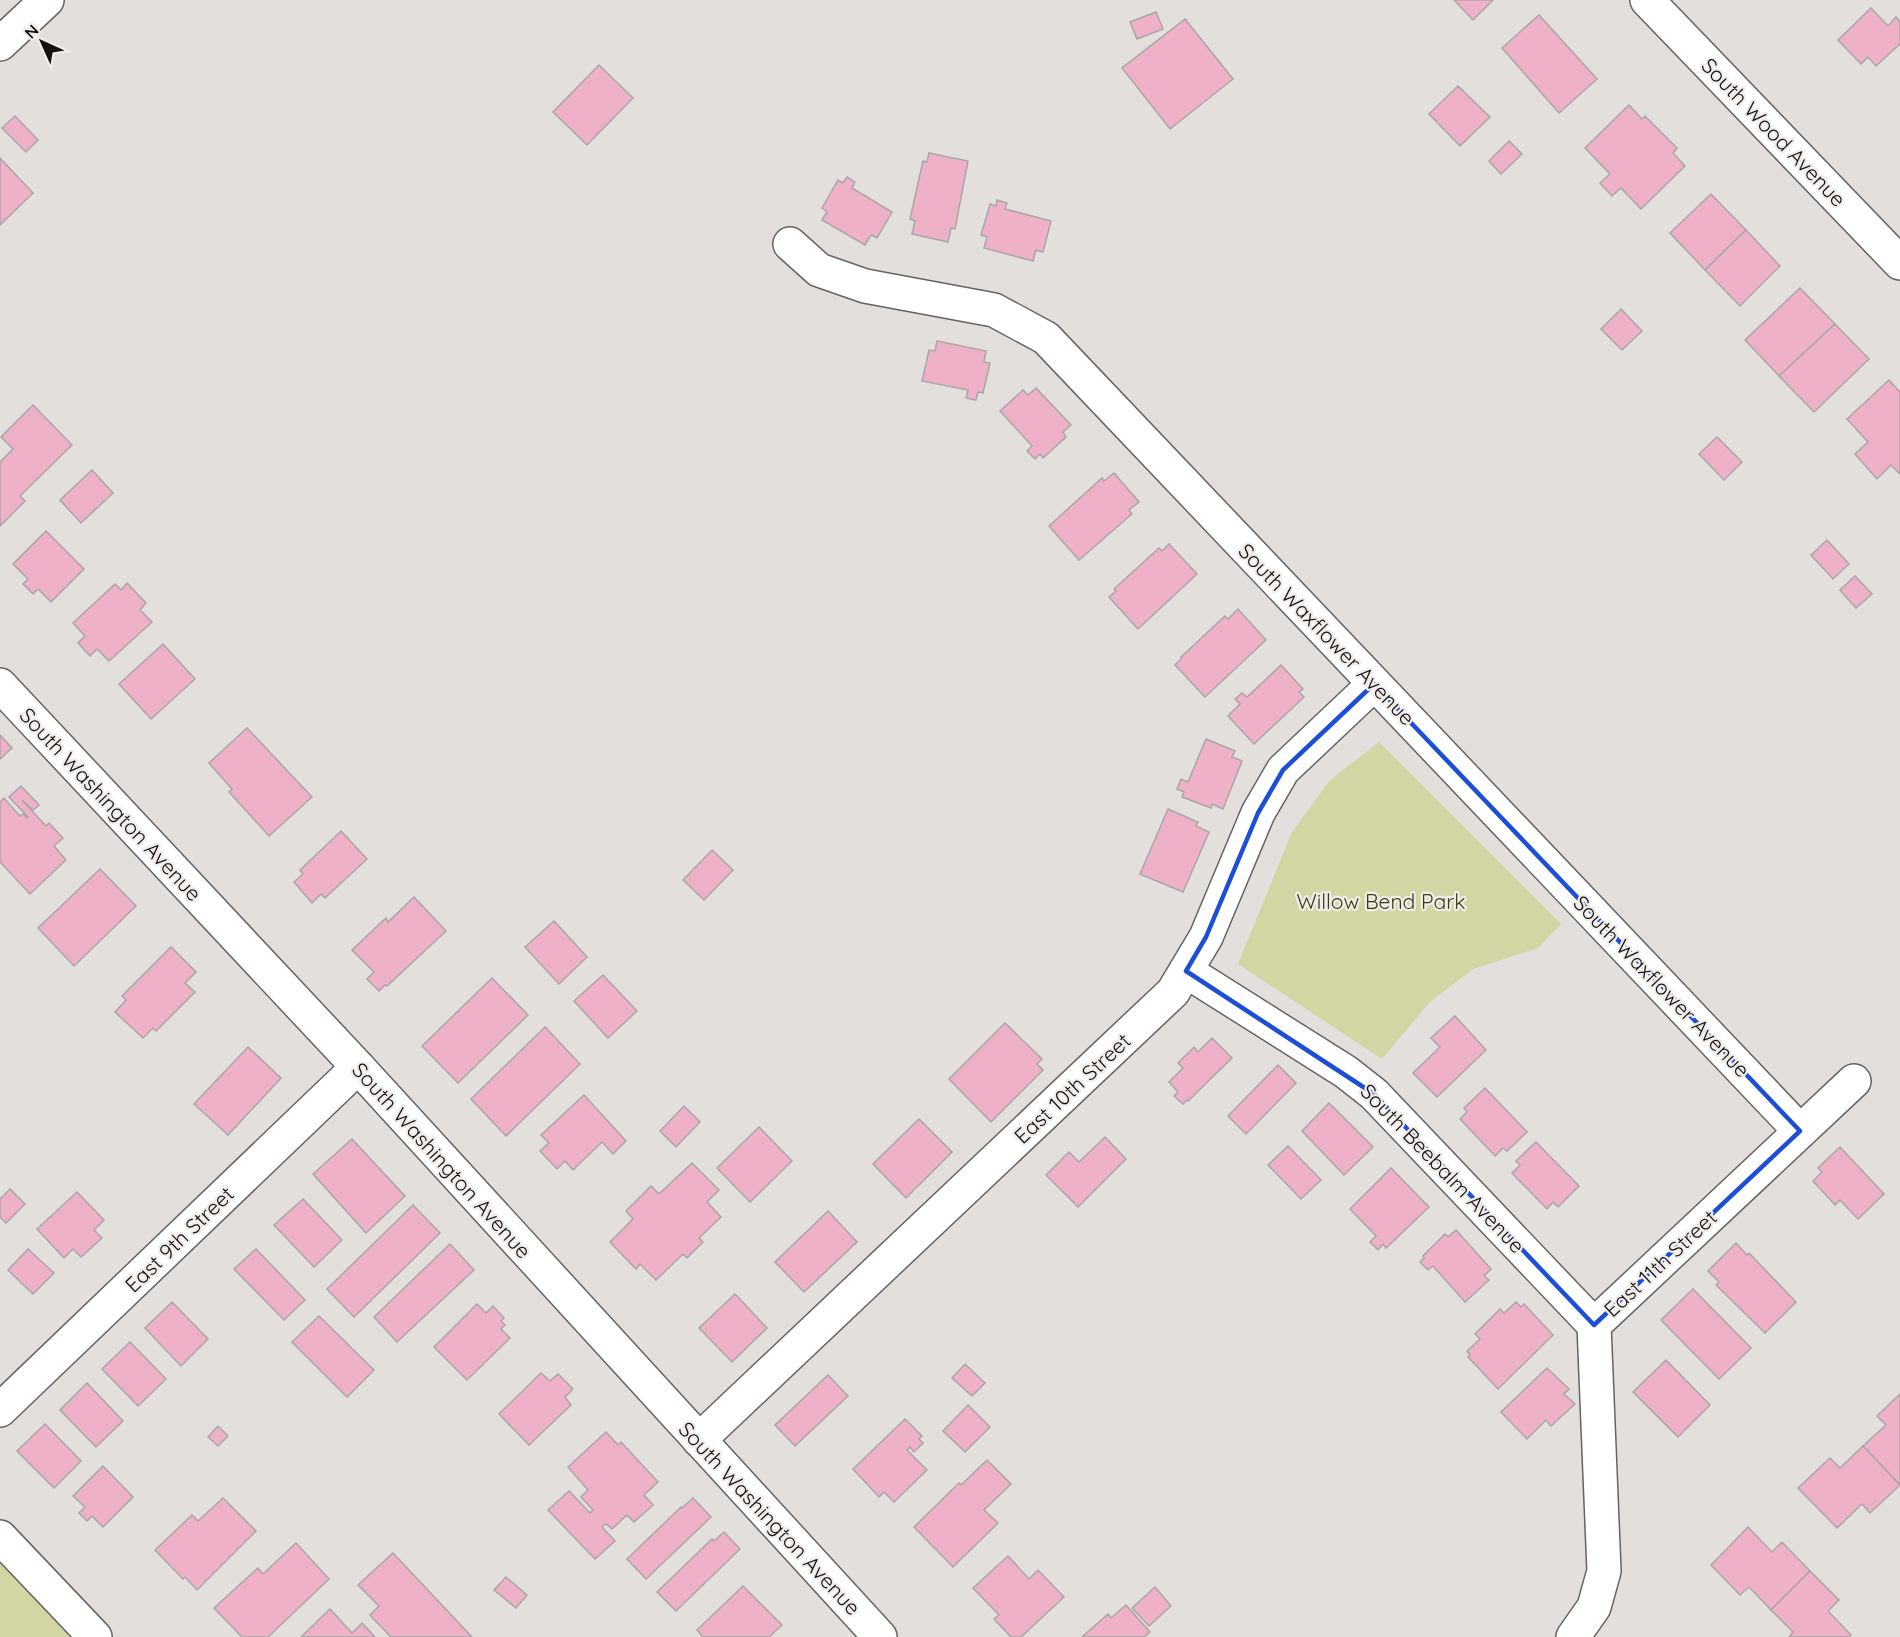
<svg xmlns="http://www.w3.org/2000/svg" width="1900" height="1637" font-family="Quicksand,sans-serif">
<rect width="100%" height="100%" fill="#e3dfdd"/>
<!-- green -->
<g fill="#d2d6a3">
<path d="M 1379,742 L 1561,924 L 1538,948 L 1473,969 L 1430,1002 L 1382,1059 L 1238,964 L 1292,832 L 1330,780 Z"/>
<path d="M 0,1537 L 95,1637 L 0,1637 Z"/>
</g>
<!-- building -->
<g fill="#eeb1c8" stroke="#aaa6a7" stroke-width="1.5">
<path d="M 1454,0 L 1493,0 L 1473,20 Z"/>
<path d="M 1871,8 L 1888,26 L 1896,17 L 1900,22 L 1900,44 L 1876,66 L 1868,57 L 1861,64 L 1838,40 Z"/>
<path d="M 1156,12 L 1163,29 L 1137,39 L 1130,22 Z"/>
<path d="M 1539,15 L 1597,79 L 1559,113 L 1502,48 Z"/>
<path d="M 1185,19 L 1233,79 L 1170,129 L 1122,68 Z"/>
<path d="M 599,65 L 633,98 L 587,145 L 553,112 Z"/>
<path d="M 1458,86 L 1490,117 L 1460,146 L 1429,114 Z"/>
<path d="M 1629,105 L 1642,119 L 1645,116 L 1677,148 L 1673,153 L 1685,166 L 1641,209 L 1621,188 L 1612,196 L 1600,183 L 1610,174 L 1585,148 Z"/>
<path d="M 15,116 L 38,140 L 26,152 L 2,128 Z"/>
<path d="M 1509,141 L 1522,154 L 1501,174 L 1489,161 Z"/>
<path d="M 929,153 L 968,161 L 955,229 L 951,228 L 948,242 L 912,234 L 915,221 L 910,219 L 923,161 L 927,162 Z"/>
<path d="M 0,158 L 33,193 L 0,225 Z"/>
<path d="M 847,177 L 855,182 L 852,188 L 892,212 L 877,238 L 871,235 L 865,245 L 822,220 L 827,212 L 822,208 L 838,180 L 843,183 Z"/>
<path d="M 1711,194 L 1746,230 L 1705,270 L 1670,233 Z"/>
<path d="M 997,200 L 1007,203 L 1005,209 L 1051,221 L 1043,252 L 1036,250 L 1033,261 L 984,248 L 987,237 L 981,235 L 990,204 L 996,206 Z"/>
<path d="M 1746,230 L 1780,266 L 1740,306 L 1705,270 Z"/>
<path d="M 1800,288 L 1835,324 L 1779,376 L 1745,340 Z"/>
<path d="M 1621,309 L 1642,331 L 1622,350 L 1601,329 Z"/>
<path d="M 1835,324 L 1869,359 L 1814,412 L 1779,376 Z"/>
<path d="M 937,341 L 986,351 L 984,362 L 990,363 L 983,393 L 978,392 L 976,400 L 966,398 L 968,390 L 922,381 L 929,350 L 935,351 Z"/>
<path d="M 1889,380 L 1900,392 L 1900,474 L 1891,465 L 1877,479 L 1855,454 L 1868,442 L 1847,419 Z"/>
<path d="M 1036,388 L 1071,425 L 1063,432 L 1066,437 L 1043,458 L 1040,454 L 1035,459 L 1027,451 L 1032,446 L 1000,411 L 1023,390 L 1028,395 Z"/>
<path d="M 33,405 L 72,445 L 20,496 L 25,501 L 0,526 L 0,462 L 13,449 L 1,437 Z"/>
<path d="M 1717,437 L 1742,462 L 1724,480 L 1699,454 Z"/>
<path d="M 92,470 L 113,493 L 81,523 L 60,500 Z"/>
<path d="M 1114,473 L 1139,502 L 1129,510 L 1132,514 L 1079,560 L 1049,526 L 1102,478 L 1104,481 Z"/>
<path d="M 46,531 L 84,569 L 51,602 L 38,589 L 33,594 L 23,584 L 28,579 L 13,564 Z"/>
<path d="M 1827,540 L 1849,564 L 1833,579 L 1811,555 Z"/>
<path d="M 1169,544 L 1197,574 L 1138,629 L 1109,597 L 1116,591 L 1114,589 L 1159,548 L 1162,551 Z"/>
<path d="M 1855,576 L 1872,594 L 1856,608 L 1840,590 Z"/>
<path d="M 127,583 L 146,603 L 140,610 L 152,622 L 109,661 L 97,649 L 90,656 L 78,643 L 85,636 L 73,623 L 115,584 L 121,590 Z"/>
<path d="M 1238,609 L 1266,640 L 1205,697 L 1175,665 L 1182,658 L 1181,657 L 1225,616 L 1228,619 Z"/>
<path d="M 163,644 L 195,679 L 151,719 L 119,684 Z"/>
<path d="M 1281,665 L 1303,689 L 1299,692 L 1304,697 L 1254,744 L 1228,716 L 1240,704 L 1235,699 L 1242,693 L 1247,697 Z"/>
<path d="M 247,728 L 312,797 L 269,836 L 229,792 L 232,789 L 209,763 Z"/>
<path d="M 0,735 L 12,748 L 0,759 Z"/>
<path d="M 1206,739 L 1235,751 L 1232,757 L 1242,761 L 1223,809 L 1212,804 L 1211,808 L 1182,797 L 1184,792 L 1177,789 L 1181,779 L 1188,782 Z"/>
<path d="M 21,786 L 39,805 L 33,810 L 22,800 L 46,826 L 49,823 L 63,838 L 54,846 L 66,860 L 30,894 L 0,862 L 0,802 L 4,798 L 20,816 L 23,814 L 27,818 L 28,817 L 9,797 Z"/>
<path d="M 1168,809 L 1198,822 L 1196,826 L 1209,832 L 1183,892 L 1140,874 Z"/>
<path d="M 341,831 L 367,859 L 325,898 L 321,894 L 312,903 L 294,882 L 303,874 L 300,870 Z"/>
<path d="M 712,850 L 733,870 L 704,900 L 683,880 Z"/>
<path d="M 100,869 L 136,906 L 74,966 L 38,928 Z"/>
<path d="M 414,897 L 446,931 L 387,986 L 385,985 L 379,991 L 367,979 L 374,972 L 352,950 L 386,918 L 388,922 Z"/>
<path d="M 554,921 L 587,957 L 559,984 L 525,947 Z"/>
<path d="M 171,947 L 196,972 L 185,983 L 195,992 L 156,1031 L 153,1028 L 143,1038 L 115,1012 L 126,1000 L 122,996 Z"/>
<path d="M 603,975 L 637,1011 L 608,1038 L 574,1001 Z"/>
<path d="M 492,978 L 528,1015 L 458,1083 L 422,1046 Z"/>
<path d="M 1455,1016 L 1486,1050 L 1437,1097 L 1413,1073 L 1440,1047 L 1431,1038 Z"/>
<path d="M 1005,1023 L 1042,1059 L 1037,1064 L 1043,1070 L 991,1122 L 949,1079 Z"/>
<path d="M 545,1027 L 580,1064 L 506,1136 L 471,1099 Z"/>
<path d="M 1212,1038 L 1232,1058 L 1188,1101 L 1187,1100 L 1183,1104 L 1174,1096 L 1178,1092 L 1169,1082 L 1183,1068 L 1178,1063 L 1194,1047 L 1198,1052 Z"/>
<path d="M 248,1047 L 281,1078 L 228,1135 L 194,1104 Z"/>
<path d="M 1278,1065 L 1296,1083 L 1246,1134 L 1228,1116 Z"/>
<path d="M 1485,1088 L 1527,1132 L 1507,1151 L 1503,1148 L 1495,1156 L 1460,1119 L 1467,1112 L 1464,1108 Z"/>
<path d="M 584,1095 L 626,1141 L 613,1154 L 602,1142 L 573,1170 L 565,1161 L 557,1169 L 540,1151 L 549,1143 L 541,1135 Z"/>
<path d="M 1329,1103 L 1373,1147 L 1344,1175 L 1302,1131 Z"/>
<path d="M 684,1106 L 700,1122 L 676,1147 L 660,1131 Z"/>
<path d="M 919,1119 L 952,1152 L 906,1198 L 873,1164 Z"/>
<path d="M 759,1127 L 792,1161 L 750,1202 L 717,1168 Z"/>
<path d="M 1105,1137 L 1126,1159 L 1078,1207 L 1046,1175 L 1069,1152 L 1079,1162 Z"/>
<path d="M 352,1139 L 405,1196 L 366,1233 L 313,1174 Z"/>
<path d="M 1536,1142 L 1579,1186 L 1558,1207 L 1553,1202 L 1547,1209 L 1512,1173 L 1520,1165 L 1516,1161 Z"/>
<path d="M 1288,1146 L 1321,1180 L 1301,1199 L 1268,1165 Z"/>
<path d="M 1840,1147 L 1884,1194 L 1858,1219 L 1840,1200 L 1835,1205 L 1813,1181 L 1822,1172 L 1818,1168 Z"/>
<path d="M 692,1163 L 719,1190 L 707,1202 L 721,1217 L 699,1238 L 703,1242 L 687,1258 L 683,1254 L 656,1280 L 640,1264 L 636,1269 L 610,1242 L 633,1219 L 626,1211 L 651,1186 L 659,1194 Z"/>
<path d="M 1391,1168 L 1429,1207 L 1386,1248 L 1383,1244 L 1378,1250 L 1370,1242 L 1376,1236 L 1350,1209 Z"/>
<path d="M 10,1189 L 25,1204 L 6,1223 L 0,1217 L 0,1199 Z"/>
<path d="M 77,1192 L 104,1220 L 94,1230 L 102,1238 L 81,1257 L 73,1249 L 64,1258 L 37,1229 Z"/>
<path d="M 303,1199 L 342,1240 L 314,1267 L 274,1225 Z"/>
<path d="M 413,1205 L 440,1233 L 354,1317 L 327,1289 Z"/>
<path d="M 828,1211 L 857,1242 L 804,1292 L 775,1262 Z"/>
<path d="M 1456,1230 L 1491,1269 L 1484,1276 L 1489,1280 L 1465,1302 L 1433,1266 L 1428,1270 L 1420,1262 L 1424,1258 L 1423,1256 L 1445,1234 L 1448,1237 Z"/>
<path d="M 1736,1243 L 1747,1255 L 1749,1253 L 1796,1302 L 1765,1333 L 1716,1285 L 1719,1282 L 1708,1271 Z"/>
<path d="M 450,1244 L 474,1270 L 397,1342 L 374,1317 Z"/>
<path d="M 28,1249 L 54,1273 L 33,1294 L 8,1270 Z"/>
<path d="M 256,1249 L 305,1300 L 284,1320 L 234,1269 Z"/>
<path d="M 1693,1289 L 1751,1348 L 1719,1379 L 1661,1320 Z"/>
<path d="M 735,1294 L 767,1328 L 732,1362 L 699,1328 Z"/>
<path d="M 172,1302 L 208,1339 L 181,1366 L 145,1328 Z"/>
<path d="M 1516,1302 L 1521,1307 L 1524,1304 L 1553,1335 L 1498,1389 L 1468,1357 L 1470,1355 L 1467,1351 L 1480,1339 L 1475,1334 L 1500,1309 L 1504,1313 Z"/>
<path d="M 477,1304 L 486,1313 L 493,1306 L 504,1318 L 501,1321 L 505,1325 L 501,1329 L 510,1338 L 467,1380 L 434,1347 Z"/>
<path d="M 319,1316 L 374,1370 L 347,1397 L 292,1342 Z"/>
<path d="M 130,1342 L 166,1379 L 138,1406 L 102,1369 Z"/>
<path d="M 1666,1360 L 1710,1405 L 1678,1437 L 1633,1392 Z"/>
<path d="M 965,1364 L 985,1383 L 972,1396 L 952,1378 Z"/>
<path d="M 1547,1368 L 1569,1389 L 1564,1394 L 1575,1404 L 1551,1426 L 1546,1420 L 1527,1439 L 1501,1412 Z"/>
<path d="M 541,1373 L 550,1381 L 558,1374 L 573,1389 L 565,1397 L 571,1405 L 529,1445 L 499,1414 Z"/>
<path d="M 828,1375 L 848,1396 L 795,1446 L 775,1425 Z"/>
<path d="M 87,1383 L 123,1421 L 96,1447 L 60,1410 Z"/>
<path d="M 1900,1394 L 1900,1485 L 1863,1446 L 1886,1425 L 1877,1416 Z"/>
<path d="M 968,1405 L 990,1427 L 965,1452 L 943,1431 Z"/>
<path d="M 905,1419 L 922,1436 L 919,1439 L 923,1443 L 914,1452 L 910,1447 L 907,1450 L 927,1470 L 894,1502 L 884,1492 L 879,1497 L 853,1469 Z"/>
<path d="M 45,1424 L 81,1461 L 54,1488 L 17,1451 Z"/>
<path d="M 218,1426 L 228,1436 L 218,1446 L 208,1437 Z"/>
<path d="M 606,1432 L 618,1445 L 621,1442 L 658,1482 L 644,1495 L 653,1505 L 634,1522 L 627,1515 L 612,1529 L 606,1524 L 602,1527 L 615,1541 L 595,1559 L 548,1510 L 569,1491 L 590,1513 L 593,1510 L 581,1497 L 588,1490 L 568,1467 Z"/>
<path d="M 1863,1446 L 1900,1485 L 1870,1513 L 1862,1504 L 1837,1528 L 1798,1488 L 1830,1458 L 1840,1468 Z"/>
<path d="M 987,1460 L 1011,1484 L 984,1510 L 998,1523 L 953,1567 L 914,1527 L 959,1483 L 961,1485 Z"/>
<path d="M 103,1466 L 133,1497 L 103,1527 L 92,1516 L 87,1521 L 79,1513 L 85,1507 L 73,1496 Z"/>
<path d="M 223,1498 L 256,1531 L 197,1590 L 185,1577 L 183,1579 L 155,1550 L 192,1515 L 198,1521 Z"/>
<path d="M 693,1498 L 711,1517 L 646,1579 L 627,1559 L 681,1507 L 682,1508 Z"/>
<path d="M 1748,1527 L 1772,1552 L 1782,1542 L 1810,1571 L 1771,1610 L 1749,1587 L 1740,1595 L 1711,1565 Z"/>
<path d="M 724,1532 L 740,1549 L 676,1611 L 657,1592 L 712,1539 L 714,1541 Z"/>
<path d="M 296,1543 L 329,1579 L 268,1637 L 242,1637 L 214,1608 L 258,1568 L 263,1574 Z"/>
<path d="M 393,1553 L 472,1637 L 391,1637 L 370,1615 L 379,1606 L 358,1585 Z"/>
<path d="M 1008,1556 L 1029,1579 L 1038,1570 L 1064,1597 L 1021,1637 L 1011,1637 L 994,1619 L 999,1615 L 973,1588 Z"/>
<path d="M 1810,1571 L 1839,1600 L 1828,1611 L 1851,1635 L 1849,1637 L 1789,1637 L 1793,1632 L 1771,1610 Z"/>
<path d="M 506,1577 L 527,1595 L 516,1608 L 494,1590 Z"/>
<path d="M 743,1586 L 782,1625 L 769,1637 L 703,1637 L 697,1630 Z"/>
<path d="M 1155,1587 L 1171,1606 L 1149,1626 L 1132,1608 Z"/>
<path d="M 1126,1605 L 1150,1632 L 1144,1637 L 1082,1637 L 1108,1614 L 1111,1618 Z"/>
<path d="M 330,1609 L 352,1633 L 362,1623 L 375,1637 L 301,1637 Z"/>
</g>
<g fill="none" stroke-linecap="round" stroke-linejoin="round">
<!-- minor casing -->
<g stroke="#676362" stroke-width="36">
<g id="minor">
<path d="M 1647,0 L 1900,263"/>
<path d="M 0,44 L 47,0"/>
<path d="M 790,244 L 819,270 L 865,286 L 994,310 L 1046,338 L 1800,1131"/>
<path d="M 0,685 L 358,1067 L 880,1637"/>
<path d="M 1186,971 L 1346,1072 L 1374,1094 L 1594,1325"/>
<path d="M 0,1410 L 358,1067"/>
<path d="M 699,1440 L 1173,992 L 1206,937 L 1258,813 L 1283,770 L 1374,684"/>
<path d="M 0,1537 L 95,1637"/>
<path d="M 1573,1637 L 1594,1607 L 1604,1571 L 1594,1325 L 1854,1081"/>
</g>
</g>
<!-- minor -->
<use href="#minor" stroke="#fff" stroke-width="33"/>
</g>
<!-- marked area -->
<path fill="none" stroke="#1d4ed8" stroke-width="4.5" stroke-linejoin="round" d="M 1374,684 L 1800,1131 L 1594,1325 L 1374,1094 L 1186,971 L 1206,937 L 1258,813 L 1283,770 Z"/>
<g text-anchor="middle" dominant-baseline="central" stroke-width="4.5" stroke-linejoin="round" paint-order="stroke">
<!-- street labels -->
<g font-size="21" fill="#141211" stroke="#f0ecea">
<text transform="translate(1774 132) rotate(46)">South Wood Avenue</text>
<text transform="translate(1327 634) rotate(46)">South Waxflower Avenue</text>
<text transform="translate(111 804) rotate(47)">South Washington Avenue</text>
<text transform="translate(1662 986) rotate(46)">South Waxflower Avenue</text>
<text transform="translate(1072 1088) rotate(-43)">East 10th Street</text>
<text transform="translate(442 1160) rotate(48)">South Washington Avenue</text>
<text transform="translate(1443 1168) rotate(46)">South Beebalm Avenue</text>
<text transform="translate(179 1239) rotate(-44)">East 9th Street</text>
<text transform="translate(1660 1263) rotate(-43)">East 11th Street</text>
<text transform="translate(770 1518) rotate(47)">South Washington Avenue</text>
</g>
<!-- park labels -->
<g font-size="21" fill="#3b3d11" stroke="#f0ecea">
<text x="1381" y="901">Willow Bend Park</text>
</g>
</g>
<!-- north arrow -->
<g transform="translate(42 42) rotate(315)" stroke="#f0ecea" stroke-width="4.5" paint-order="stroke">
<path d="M0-4.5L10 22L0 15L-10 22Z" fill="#141211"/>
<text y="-9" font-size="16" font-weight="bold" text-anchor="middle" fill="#141211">N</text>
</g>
</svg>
